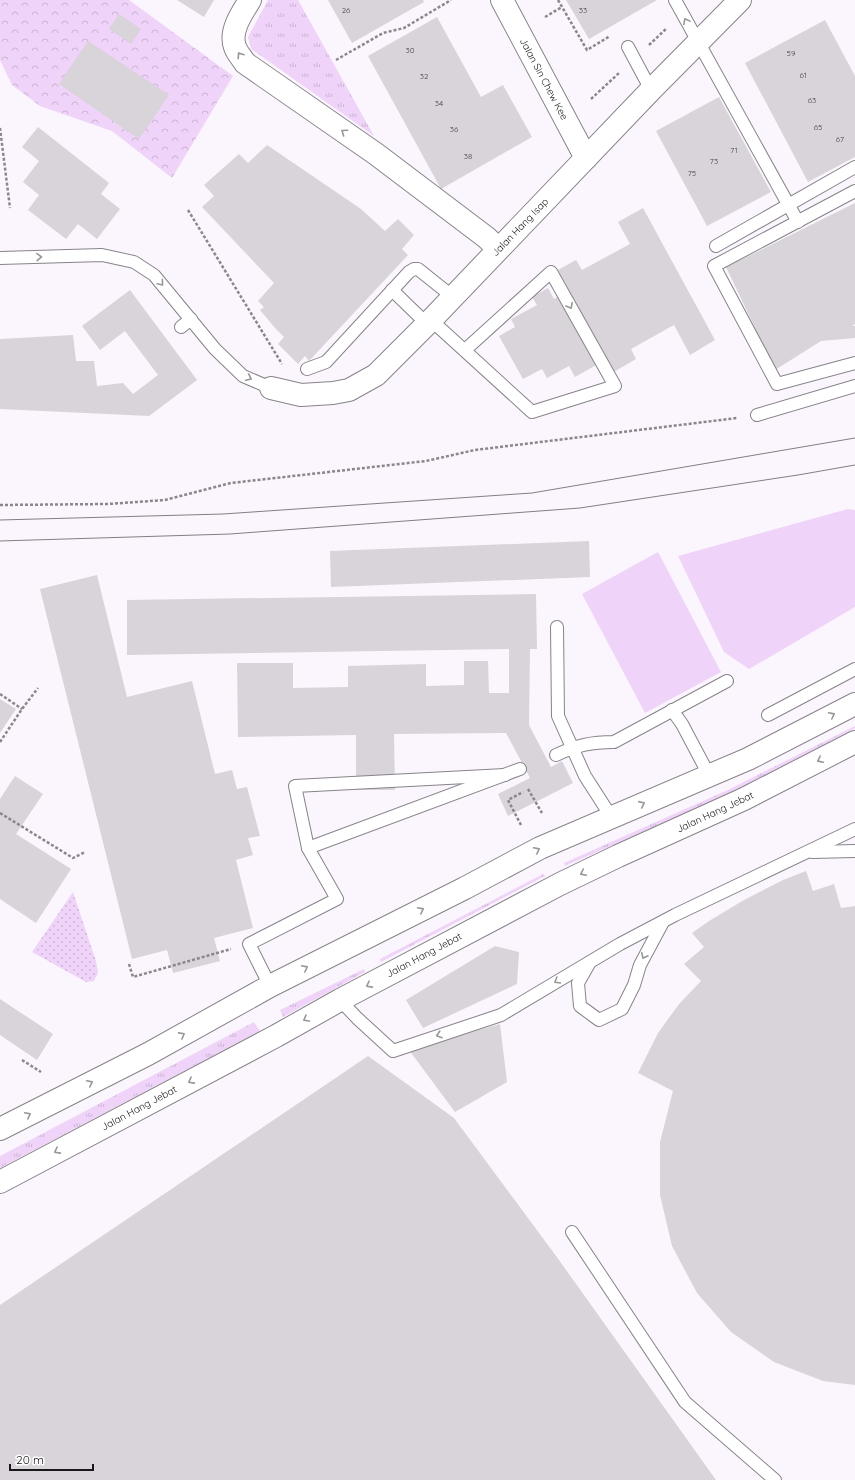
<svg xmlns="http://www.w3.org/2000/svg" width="855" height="1480" font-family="Quicksand,sans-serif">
<defs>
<pattern id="grass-tufts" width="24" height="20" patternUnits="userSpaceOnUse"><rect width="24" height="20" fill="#efd3f8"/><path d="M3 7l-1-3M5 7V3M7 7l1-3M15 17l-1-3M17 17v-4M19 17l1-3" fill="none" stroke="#ccb4d4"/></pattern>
<pattern id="forest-crowns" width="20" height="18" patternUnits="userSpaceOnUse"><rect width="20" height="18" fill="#efd3f8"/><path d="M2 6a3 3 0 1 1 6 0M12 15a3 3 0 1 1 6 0" fill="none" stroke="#ccb4d4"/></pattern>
<pattern id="garden-dots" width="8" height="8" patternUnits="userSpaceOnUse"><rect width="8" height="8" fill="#efd3f8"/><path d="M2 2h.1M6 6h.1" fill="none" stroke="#ccb4d4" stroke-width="1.8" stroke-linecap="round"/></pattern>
</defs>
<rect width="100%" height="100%" fill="#fbf6fd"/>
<!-- grass -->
<g fill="url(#grass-tufts)">
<path d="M 268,0 L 298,0 L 374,136 L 251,49 L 248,37 Z"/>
<path d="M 855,726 L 855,728 L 733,792 L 565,866 L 564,863 L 730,789 Z"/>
<path d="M 543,874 L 545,876 L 381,962 L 380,959 Z"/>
<path d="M 364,969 L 365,972 L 283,1017 L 280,1010 Z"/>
<path d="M 254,1022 L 260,1031 L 0,1168 L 0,1156 Z"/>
</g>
<!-- forest -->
<path fill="url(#forest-crowns)" d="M 0,0 L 129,0 L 233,76 L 172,178 L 112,131 L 40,106 L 12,85 L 0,60 Z"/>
<!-- park -->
<g fill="#efd3f8">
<path d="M 848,509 L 855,510 L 855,607 L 749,669 L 724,652 L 678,556 Z"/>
<path d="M 658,552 L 721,672 L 645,713 L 582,594 Z"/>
</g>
<!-- garden -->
<path fill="url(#garden-dots)" d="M 73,892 L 96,961 L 98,973 L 94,981 L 86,982 L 32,952 Z"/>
<!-- building -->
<g fill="#d8d4da">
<path d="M 177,0 L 214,0 L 204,17 Z"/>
<path d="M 328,0 L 423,0 L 424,2 L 352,43 Z"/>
<path d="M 566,0 L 657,0 L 589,39 Z"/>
<path d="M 119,14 L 141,29 L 131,44 L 109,29 Z"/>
<path d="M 437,17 L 481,97 L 503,85 L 532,137 L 441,189 L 368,56 Z"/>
<path d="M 825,20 L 855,76 L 855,157 L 808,182 L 745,63 Z"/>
<path d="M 88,41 L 169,95 L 139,139 L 59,84 Z"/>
<path d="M 719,97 L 771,192 L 707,226 L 656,131 Z"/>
<path d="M 38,127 L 109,183 L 101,194 L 120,209 L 97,239 L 78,224 L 66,239 L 28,210 L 39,195 L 23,182 L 39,161 L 22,147 Z"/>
<path d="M 267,145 L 361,209 L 385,231 L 398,219 L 414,235 L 402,249 L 408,255 L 309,361 L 305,356 L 298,364 L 278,344 L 284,337 L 275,328 L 260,310 L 264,307 L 258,301 L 274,283 L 202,207 L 214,196 L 204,185 L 239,154 L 248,163 Z"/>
<path d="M 855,203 L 855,324 L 852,326 L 855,326 L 855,338 L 821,341 L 775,370 L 726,267 Z"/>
<path d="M 643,208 L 715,340 L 690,355 L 674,325 L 631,349 L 636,359 L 612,373 L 598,364 L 575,377 L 569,366 L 547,378 L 542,369 L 523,379 L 499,336 L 515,327 L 511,319 L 537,305 L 532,297 L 548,288 L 554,299 L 569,290 L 558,270 L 576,260 L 582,270 L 630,244 L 618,222 Z"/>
<path d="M 130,290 L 197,380 L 149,416 L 0,409 L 0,339 L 73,335 L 76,361 L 94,361 L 97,386 L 123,383 L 133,394 L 158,375 L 125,331 L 100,350 L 82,326 Z"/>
<path d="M 589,541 L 590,577 L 331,587 L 330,551 Z"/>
<path d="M 97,575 L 127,697 L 192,681 L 215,774 L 232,770 L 237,789 L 247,787 L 260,836 L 248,838 L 253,855 L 236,860 L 253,928 L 214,938 L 220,961 L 173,973 L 167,950 L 132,959 L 40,589 Z"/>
<path d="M 536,594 L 537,649 L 530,649 L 529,725 L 551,767 L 562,761 L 573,783 L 508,816 L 498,794 L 530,778 L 506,733 L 394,734 L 395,790 L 356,790 L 356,735 L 238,737 L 237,663 L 293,663 L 293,688 L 348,687 L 348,666 L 426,664 L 426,686 L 464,685 L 464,661 L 488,661 L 489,693 L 509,693 L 509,649 L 127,655 L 127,600 Z"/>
<path d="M 0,699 L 16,709 L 0,733 Z"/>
<path d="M 15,776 L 43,794 L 16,834 L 71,869 L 36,923 L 0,899 L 0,799 Z"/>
<path d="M 806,871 L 813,891 L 834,884 L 841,908 L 855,906 L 855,1385 L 823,1381 L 774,1362 L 731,1332 L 697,1293 L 672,1246 L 660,1195 L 660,1142 L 673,1091 L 638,1073 L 658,1033 L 679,1004 L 701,981 L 684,964 L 704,947 L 692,933 L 709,921 L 744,900 L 783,880 Z"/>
<path d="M 495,946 L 519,952 L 517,984 L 423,1028 L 406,1000 Z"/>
<path d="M 0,999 L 53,1034 L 37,1060 L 0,1035 Z"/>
<path d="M 500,1024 L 507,1082 L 455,1112 L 409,1050 Z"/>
<path d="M 368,1056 L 454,1118 L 559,1260 L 716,1480 L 0,1480 L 0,1305 Z"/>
</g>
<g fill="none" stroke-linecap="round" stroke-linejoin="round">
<!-- service casing -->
<g stroke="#878389" stroke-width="14">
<g id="service">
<path d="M 675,0 L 798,222"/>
<path d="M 628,47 L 651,90"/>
<path d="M 855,191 L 714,266 L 777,384 L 855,363"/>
<path d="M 716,246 L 855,167"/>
<path d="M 0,258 L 102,255 L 134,262 L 154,275 L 215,349 L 243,376 L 271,388"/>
<path d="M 392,290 L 427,324"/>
<path d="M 431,320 L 532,412 L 615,386 L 551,272 L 465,350"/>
<path d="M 181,327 L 191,319"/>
<path d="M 307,369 L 326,362 L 409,272 L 414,269 L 418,269 L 453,297"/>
<path d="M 757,415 L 855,386"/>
<path d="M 557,627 L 558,716 L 585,776 L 612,818"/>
<path d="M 672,710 L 682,724 L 709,775"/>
<path d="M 768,715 L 855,669"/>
<path d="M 556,755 C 577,745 592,742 614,742 L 727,681"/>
<path d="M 308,848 L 520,769"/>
<path d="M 812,852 L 855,851"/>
<path d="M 590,962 L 578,983 L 580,1006 L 599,1020 L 622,1009 L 634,985 L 640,965 L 663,922"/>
<path d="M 270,986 L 249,944 L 337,899 L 308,848 L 295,786 L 505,775"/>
<path d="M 340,1000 L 357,1018 L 393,1051 L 501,1015 L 620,944 L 675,915 L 855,829"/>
<path d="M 572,1232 L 685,1402 L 775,1480"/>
</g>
</g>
<!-- minor casing -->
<g stroke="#878389" stroke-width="24">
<g id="minor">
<path d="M 250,0 C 242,13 229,31 235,47 C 237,53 242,58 245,63 L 376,154 L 487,238 L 498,249"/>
<path d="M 502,0 L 586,158"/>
<path d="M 271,388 L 301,395 L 333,393 L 349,390 L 376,375 L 431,320 L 651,90 L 740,0"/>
</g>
</g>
<!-- tertiary casing -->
<g stroke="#878389" stroke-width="24">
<g id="tertiary">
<path d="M 0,1129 L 148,1054 L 270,986 L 465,888 L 540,848 L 748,759 L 855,704"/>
<path d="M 0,1182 L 276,1036 L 340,1000 L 560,884 L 618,856 L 744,799 L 855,742"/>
</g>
</g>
<!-- path -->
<g stroke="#8a868b" stroke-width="2.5" stroke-dasharray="3 2" stroke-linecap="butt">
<path d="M 558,0 L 587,50 L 610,36"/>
<path d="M 545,17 L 562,7"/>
<path d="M 649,45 L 667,28"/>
<path d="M 336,60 L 383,33 L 404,28 L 451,0"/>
<path d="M 591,99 L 619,73"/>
<path d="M 0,128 L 10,208"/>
<path d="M 188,210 L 282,364"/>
<path d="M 0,505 L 108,504 L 165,500 L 231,483 L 426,461 L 475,450 L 737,418"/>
<path d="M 0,694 L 22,709"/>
<path d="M 0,742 L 22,709 L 38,688"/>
<path d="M 528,789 L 542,813"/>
<path d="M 0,813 L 73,858 L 85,852"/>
<path d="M 521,825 L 508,800 L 523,792"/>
<path d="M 129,964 L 133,977 L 231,949"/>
<path d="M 22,1060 L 41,1072"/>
</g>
<!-- service -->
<use href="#service" stroke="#fff" stroke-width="12"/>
<!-- minor -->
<use href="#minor" stroke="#fff" stroke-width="22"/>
<!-- tertiary -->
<use href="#tertiary" stroke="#fff" stroke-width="22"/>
<!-- tram -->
<g stroke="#827e83" stroke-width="1">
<path d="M 0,520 L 223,514 L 532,493 L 855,438"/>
<path d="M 0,541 L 230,534 L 580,508 L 798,475 L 855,465"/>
</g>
</g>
<!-- one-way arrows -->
<defs><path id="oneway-chevron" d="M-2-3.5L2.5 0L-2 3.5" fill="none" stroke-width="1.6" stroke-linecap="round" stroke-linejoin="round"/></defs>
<g stroke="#989798">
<use href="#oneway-chevron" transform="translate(686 21) rotate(-118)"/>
<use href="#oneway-chevron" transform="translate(240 55) rotate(-123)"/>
<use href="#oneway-chevron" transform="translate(344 132) rotate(-145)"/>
<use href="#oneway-chevron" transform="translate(39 257) rotate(-2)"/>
<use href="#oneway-chevron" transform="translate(161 283) rotate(50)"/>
<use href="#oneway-chevron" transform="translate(570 306) rotate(61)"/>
<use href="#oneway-chevron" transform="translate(249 378) rotate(25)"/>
<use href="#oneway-chevron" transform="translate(832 715) rotate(-27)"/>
<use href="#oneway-chevron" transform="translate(820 760) rotate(153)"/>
<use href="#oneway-chevron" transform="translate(642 804) rotate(-24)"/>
<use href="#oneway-chevron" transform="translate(537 850) rotate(-27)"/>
<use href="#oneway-chevron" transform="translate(583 873) rotate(154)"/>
<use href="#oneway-chevron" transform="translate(421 910) rotate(-27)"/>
<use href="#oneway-chevron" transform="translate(644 956) rotate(116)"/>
<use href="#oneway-chevron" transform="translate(305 968) rotate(-27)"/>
<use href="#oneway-chevron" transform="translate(557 981) rotate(149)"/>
<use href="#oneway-chevron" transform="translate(369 985) rotate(152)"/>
<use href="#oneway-chevron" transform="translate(306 1019) rotate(150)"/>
<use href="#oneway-chevron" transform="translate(182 1035) rotate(-29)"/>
<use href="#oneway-chevron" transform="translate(439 1035) rotate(162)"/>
<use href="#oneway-chevron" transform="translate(191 1081) rotate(152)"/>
<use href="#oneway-chevron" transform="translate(90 1083) rotate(-27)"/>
<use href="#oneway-chevron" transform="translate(28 1115) rotate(-27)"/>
<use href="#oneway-chevron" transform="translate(57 1151) rotate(152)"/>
</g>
<g text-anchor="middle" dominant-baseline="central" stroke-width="3" stroke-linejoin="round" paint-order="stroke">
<!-- number labels -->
<g font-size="8" fill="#494649">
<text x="346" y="10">26</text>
<text x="583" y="10">33</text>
<text x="410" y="50">30</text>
<text x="791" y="53">59</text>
<text x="803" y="75">61</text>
<text x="424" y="76">32</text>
<text x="812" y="100">63</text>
<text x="439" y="103">34</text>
<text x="818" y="127">65</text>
<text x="454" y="129">36</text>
<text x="840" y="139">67</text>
<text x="734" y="150">71</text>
<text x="468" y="156">38</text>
<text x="714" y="161">73</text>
<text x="692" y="173">75</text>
</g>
<!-- street labels -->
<g font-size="10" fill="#191719" stroke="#fff">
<text transform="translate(544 79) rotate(62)">Jalan Sin Chew Kee</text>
<text transform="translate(520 227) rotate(-46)">Jalan Hang Isap</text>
<text transform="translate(715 812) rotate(-25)">Jalan Hang Jebat</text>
<text transform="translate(424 955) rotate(-28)">Jalan Hang Jebat</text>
<text transform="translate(139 1108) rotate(-28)">Jalan Hang Jebat</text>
</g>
</g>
<!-- scale -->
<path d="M10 1464v6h83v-6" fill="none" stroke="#191719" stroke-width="2"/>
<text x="16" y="1464" font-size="12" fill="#191719" stroke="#ffffff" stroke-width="3" paint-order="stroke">20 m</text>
</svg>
